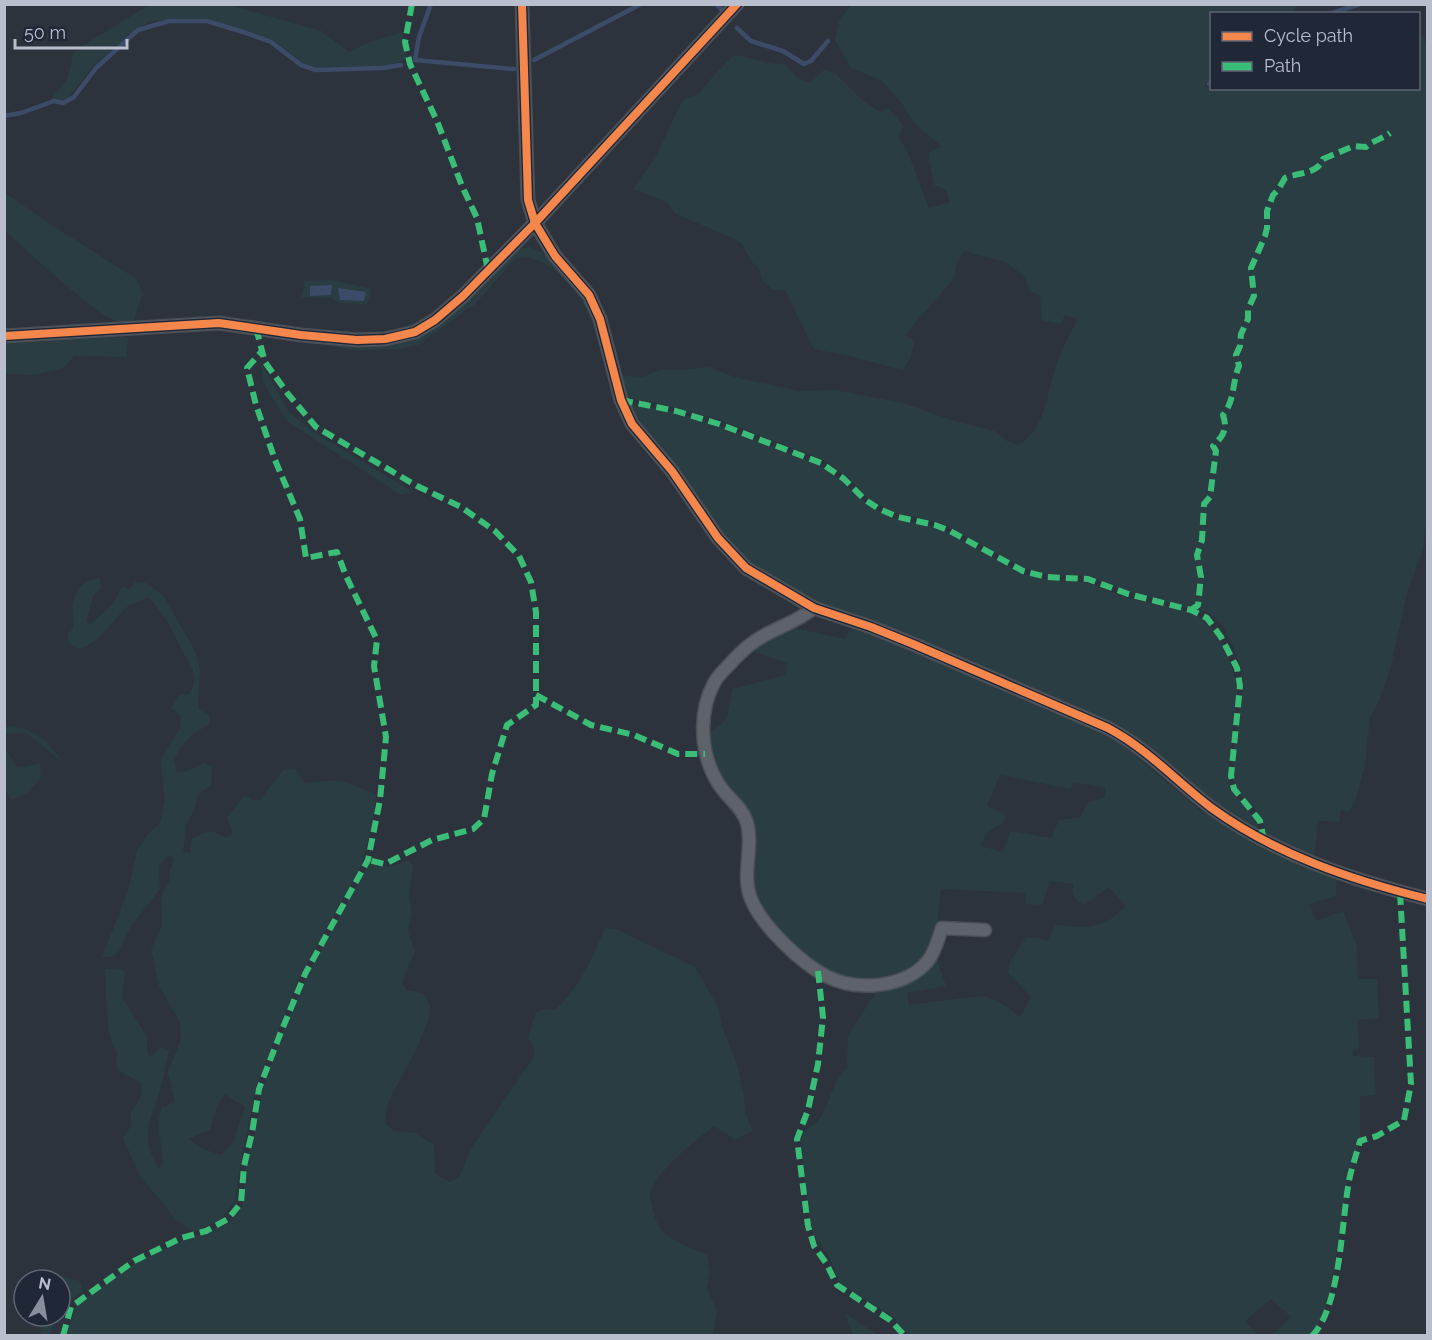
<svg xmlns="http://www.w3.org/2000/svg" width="1432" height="1340" font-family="Raleway,sans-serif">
<rect width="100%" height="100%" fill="#2d333d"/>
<!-- green -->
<g fill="#2a3d43" fill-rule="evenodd">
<path d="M 149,5 L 229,5 L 321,31 L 349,52 L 367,43 L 403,32 L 402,42 L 406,59 L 388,66 L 317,68 L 304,64 L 278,44 L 210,19 L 178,18 L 149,22 L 138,28 L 94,65 L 68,98 L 62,100 L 51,99 L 67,80 L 74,51 Z"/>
<path d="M 851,5 L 1297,5 L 1292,13 L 1212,14 L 1211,77 L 1205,85 L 1208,88 L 1211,85 L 1212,88 L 1418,88 L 1419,31 L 1427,44 L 1427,522 L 1423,550 L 1408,589 L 1390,670 L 1379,701 L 1370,717 L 1365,765 L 1355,802 L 1350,811 L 1341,810 L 1339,822 L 1318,821 L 1314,858 L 1267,837 C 1265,829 1263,819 1257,812 C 1250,803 1241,798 1236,788 C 1227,770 1240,708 1243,686 L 1240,665 L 1234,648 L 1222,625 L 1209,613 L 1128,592 L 1090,577 L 1047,574 L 1023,568 L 939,522 L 893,512 L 881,506 L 870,500 L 844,475 L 826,461 L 717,419 L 661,404 L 625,397 L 620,375 L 642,377 L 660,370 L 680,370 L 709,367 L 734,377 L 799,391 L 835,390 L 903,403 L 948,419 L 994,431 L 1007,441 L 1018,445 C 1045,431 1047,393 1056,366 C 1061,350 1070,334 1078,319 L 1065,315 L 1061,324 L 1041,320 L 1040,295 L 1029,292 L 1025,277 L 1006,262 L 964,251 L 957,262 L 954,278 L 905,335 L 914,341 L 911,356 L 903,370 L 853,357 L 814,349 L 785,290 L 773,290 L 763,281 L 759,269 L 751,261 L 741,243 L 726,235 L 676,214 L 667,202 L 633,189 L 656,157 L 679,107 L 685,99 L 699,94 L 714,75 L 734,55 C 751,57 768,65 785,64 L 797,78 L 810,83 L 824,70 L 835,73 L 863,101 L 880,112 L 888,108 L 904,126 L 898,137 L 907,150 L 929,208 L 950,202 L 946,190 L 934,185 L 928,153 L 941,146 L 914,123 L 904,106 L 882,81 L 850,67 L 835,40 L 839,21 Z"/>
<path d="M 4,192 L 47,222 L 135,278 L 143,293 L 134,319 L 127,325 C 108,320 95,308 79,296 C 53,275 29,253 5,230 Z"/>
<path d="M 530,247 C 563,261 586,292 598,326 C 603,338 604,354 606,367 C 596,327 583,287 545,264 C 535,258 526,255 514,260 L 475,304 L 418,345 L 398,349 L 377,350 L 351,350 L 326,345 C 349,346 373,349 395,344 C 444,333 477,289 510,255 L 520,249 Z"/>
<path d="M 332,280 L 372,289 L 367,304 L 338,303 L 332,298 L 301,297 L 305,281 Z"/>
<path d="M 128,337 L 127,357 L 74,356 L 62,369 L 34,375 L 5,374 L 5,343 Z"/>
<path d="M 261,363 L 288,411 L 312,431 L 413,492 L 401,495 L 287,421 L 263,382 Z"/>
<path d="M 629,404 C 695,411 760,441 821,466 L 836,476 L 861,499 L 874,509 L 891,517 L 934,526 L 949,533 L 1024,574 L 1047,580 L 1088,583 L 1131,599 L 1179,608 L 1208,621 L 1225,649 L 1238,686 L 1229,762 L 1228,777 L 1230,790 L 1257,821 L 1258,829 L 1218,808 L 1138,742 L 815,605 L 747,564 L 634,424 Z"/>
<path d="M 100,578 L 101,588 L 93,596 L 86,622 L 90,625 L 112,605 L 122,587 L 130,589 L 135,582 L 146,583 L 163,595 L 191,644 L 197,656 L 200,671 L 198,709 L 210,715 L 209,724 C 191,735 183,741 174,761 L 177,773 L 190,770 L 204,763 L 212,766 L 211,786 L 198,794 L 195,808 L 186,825 L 183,852 L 190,853 L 192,839 C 206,831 212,829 225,838 L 233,834 L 227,817 L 245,795 L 252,800 L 260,800 L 284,769 L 295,768 L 305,784 C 340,777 344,780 376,795 L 373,821 L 361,866 L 299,978 L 257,1084 L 241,1160 L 235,1202 L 220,1219 L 194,1232 L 174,1219 L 165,1205 L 140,1177 L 123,1138 L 131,1126 L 131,1113 L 142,1094 L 141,1083 L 119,1071 L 116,1063 L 118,1053 C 104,1039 107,989 105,969 L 118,968 L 125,972 L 122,997 L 147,1037 L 147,1054 L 151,1057 L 161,1047 L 169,1050 C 166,1061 165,1072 162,1083 C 154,1116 136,1136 160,1169 L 163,1163 L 158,1122 L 162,1107 L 175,1102 L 168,1072 L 181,1039 L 180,1022 L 159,986 L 151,949 L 162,925 L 161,899 L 163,891 L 169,882 L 170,869 L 174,860 L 172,856 L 166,857 L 159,866 L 160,889 L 132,925 L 119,951 L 111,957 L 102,957 L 128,891 L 137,851 L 148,834 L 160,823 L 165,798 L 160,761 L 180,728 L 181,716 L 171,708 L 180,695 L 188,695 C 190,691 194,686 194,682 C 196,669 186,659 181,648 C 172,629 163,612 148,597 C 141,602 132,603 127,607 C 111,621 100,644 78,649 L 68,643 L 68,634 L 74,627 C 70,605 74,580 100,578 ZM 225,1094 L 245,1107 L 233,1142 L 221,1155 L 203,1149 L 188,1139 L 210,1130 L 217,1106 Z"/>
<path d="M 853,626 L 1103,734 L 1123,745 L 1198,809 L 1241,833 L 1337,880 L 1336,896 L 1309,904 L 1316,921 L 1343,911 L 1357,947 L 1358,979 L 1377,979 L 1379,1018 L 1357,1020 L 1360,1047 L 1353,1051 L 1353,1056 L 1374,1057 L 1376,1095 L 1360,1096 L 1360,1139 L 1349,1177 L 1329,1298 L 1317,1326 L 1309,1335 L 1272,1335 L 1291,1317 L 1271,1299 L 1245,1321 L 1258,1335 L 909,1335 L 893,1317 L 840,1283 L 829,1256 L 815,1238 L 810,1225 L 807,1201 L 801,1140 C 803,1129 817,1125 822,1115 C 831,1100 833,1080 847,1068 L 848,1035 L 878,989 L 936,956 L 946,986 L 907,993 L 909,1005 L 980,996 C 997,998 1007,1007 1020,1017 L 1031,997 L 1008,973 L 1010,962 L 1026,938 L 1038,938 L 1048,941 L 1055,924 C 1086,929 1103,930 1126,906 L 1109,887 L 1084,905 C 1074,900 1072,895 1073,884 L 1050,881 L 1042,905 L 1025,904 L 1026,893 L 941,889 C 937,915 940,942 920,962 C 899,984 856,987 830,974 C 806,962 758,913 751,887 C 748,874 752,838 753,823 C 748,805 735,794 724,779 C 715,766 710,748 708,733 C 734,719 725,714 733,689 L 785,675 L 787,663 L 748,650 L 753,646 L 794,628 L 845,639 ZM 1000,775 L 1071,789 L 1073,782 L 1105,788 L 1105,797 L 1089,802 L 1080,817 L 1059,820 L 1051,838 L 1011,831 L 1003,852 L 981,846 L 987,833 L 1002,823 L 1006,818 L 1004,813 L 987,806 Z"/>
<path d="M 12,726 C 41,732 45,740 63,762 L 26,733 L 5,734 L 5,727 Z"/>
<path d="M 5,748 L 17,768 L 40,764 L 41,778 L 28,792 L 12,800 L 5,789 Z"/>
<path d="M 408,860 L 413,866 L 409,894 L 412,912 L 408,931 L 415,952 L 402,982 L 406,990 C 415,991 425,992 429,1002 C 437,1021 396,1083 388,1104 C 386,1110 386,1117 385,1123 L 394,1131 L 415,1133 L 434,1145 L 435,1173 L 449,1182 L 459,1178 L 470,1150 L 533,1058 L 535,1050 L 528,1038 L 536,1012 L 545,1009 L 555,1010 C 581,986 591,960 605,928 L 616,929 L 695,967 L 719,1009 L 722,1027 L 738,1067 L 744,1097 L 745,1113 L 753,1131 L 735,1140 L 714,1126 C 697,1139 651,1175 650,1196 C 650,1200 652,1206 653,1210 C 655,1217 657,1225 662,1231 C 674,1243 692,1248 707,1255 L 710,1272 L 707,1288 L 717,1311 L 713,1335 L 67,1335 L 75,1308 L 91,1294 L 136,1263 L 165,1248 L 225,1225 L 235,1217 L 242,1207 L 246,1164 L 255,1133 L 262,1090 L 281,1037 L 307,975 L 369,864 C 384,867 394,867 408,860 Z"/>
<path d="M 63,1277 L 80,1281 L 83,1292 L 71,1299 L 60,1311 L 60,1280 L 56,1280 Z"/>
<path d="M 845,1313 L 876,1334 L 875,1335 L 853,1335 Z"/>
<path d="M 42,1316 L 57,1316 L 51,1330 L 51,1335 L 40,1335 Z"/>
</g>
<!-- water -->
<g fill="#3c4b68">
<path d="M 332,285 L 331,295 L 310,296 L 310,286 Z"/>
<path d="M 338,288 L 366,292 L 364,301 L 340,300 Z"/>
</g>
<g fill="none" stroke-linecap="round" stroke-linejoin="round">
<!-- stream -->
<g stroke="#3c4b68" stroke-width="4.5">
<path d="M 431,4 L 419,37 L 415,60 L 514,69"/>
<path d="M 716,4 L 722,10"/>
<path d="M 1329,14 L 1360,4"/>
<path d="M 737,28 L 751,41 L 783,51 L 804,64 L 811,61 L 828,41"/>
<path d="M 534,60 L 641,4"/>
<path d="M 1209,84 L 1212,81"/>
<path d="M 4,116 L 21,113 L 54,101 L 63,103 L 74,97 L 96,68 L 138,30 L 169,21 L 207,21 L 246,33 L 271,42 L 301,65 L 316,70 L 383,68 L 401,65"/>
</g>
<!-- street casing -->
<g stroke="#4a4e55" stroke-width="15">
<g id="street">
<path d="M 522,4 L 528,200 L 535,223 L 555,256 L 589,295 L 600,319 L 621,400 L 632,424 L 672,471 L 718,538 L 746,568 L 814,608 L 871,627 L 913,644 L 1108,728 C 1117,733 1127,739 1135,745 C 1162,764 1186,789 1213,809 C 1277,855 1352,880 1428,899"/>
<path d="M 4,336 L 219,323 L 301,335 L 357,340 L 385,339 L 415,332 L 435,320 L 463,296 L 535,223 L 737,4"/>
<path d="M 814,608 C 796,623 774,628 755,641 C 745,648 736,657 728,666 C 723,671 717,677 714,683 C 698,713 700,754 718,783 C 726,797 743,807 747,823 C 754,847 741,874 751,899 C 762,926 801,963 826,976 C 857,992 904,988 927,962 C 935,953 938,939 942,928 L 985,930"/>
</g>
</g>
<!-- street -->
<use href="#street" stroke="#5e626a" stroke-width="12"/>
<!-- quiet -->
<g stroke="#3abd76" stroke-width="6" stroke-dasharray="12 6" stroke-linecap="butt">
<path d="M 412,4 L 405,42 L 410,64 L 437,121 L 462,186 L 477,218 L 488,270"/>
<path d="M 256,328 L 265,362 L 288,394 L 316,427 L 417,486 L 461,507 L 495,531 L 519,556 L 531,582 L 536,612 L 536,705 L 507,725 L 492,774 L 484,819 L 473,829 L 432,840 L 385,864 L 368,860"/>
<path d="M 621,400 L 676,411 L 719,424 L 821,463 L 844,479 L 864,499 L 879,509 L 898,517 L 935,525 L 950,531 L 1023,571 L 1046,577 L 1088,579 L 1128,594 L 1191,610 L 1207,618 L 1221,637 L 1237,668 L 1240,686 L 1231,776 L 1234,789 L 1260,821 L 1264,840"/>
<path d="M 1191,610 L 1198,605 L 1201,577 L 1197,555 L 1202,540 L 1204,504 L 1210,497 L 1216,451 L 1213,446 C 1223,436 1228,430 1223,415 C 1235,401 1232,382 1239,366 L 1236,355 L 1240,346 L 1241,334 L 1248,319 L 1248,309 L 1254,296 L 1251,268 L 1265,236 L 1267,228 L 1267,211 L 1273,195 L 1278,190 L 1285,178 C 1300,172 1318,174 1323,159 L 1354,146 L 1366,147 C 1374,140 1382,139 1390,133"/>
<path d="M 536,695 L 591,725 L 634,735 L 678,754 L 705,754"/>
<path d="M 818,971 L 823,1017 L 818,1064 L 808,1110 L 797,1139 L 808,1226 L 814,1246 L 826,1263 L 837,1285 L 890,1320 L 905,1336"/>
<path d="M 63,1336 L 71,1307 L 90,1293 L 134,1261 L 181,1238 L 206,1231 L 228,1219 L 241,1203 L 244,1166 L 252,1133 L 259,1089 L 279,1037 L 305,974 L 368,860 L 380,800 L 386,737 L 374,666 L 377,640 L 346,576 L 337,552 L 306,558 L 300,519 L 275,460 L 256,405 L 247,368 L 262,351"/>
<path d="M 1312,1336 C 1342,1305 1341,1218 1350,1176 C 1353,1164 1357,1152 1360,1141 L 1377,1136 L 1404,1120 L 1411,1084 L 1400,892"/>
</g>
<!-- cycleway casing -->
<g stroke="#202838" stroke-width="11">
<g id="cycleway">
<path d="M 522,4 L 528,200 L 535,223 L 555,256 L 589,295 L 600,319 L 621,400 L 632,424 L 672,471 L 718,538 L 746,568 L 814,608 L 871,627 L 913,644 L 1108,728 C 1117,733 1127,739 1135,745 C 1162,764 1186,789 1213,809 C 1277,855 1352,880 1428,899"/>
<path d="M 4,336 L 219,323 L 301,335 L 357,340 L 385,339 L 415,332 L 435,320 L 463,296 L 535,223 L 737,4"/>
</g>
</g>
<!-- cycleway -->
<use href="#cycleway" stroke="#f5874c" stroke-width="8"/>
</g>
<!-- border -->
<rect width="1432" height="1340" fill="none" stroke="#b9bfcd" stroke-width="12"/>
<!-- legend -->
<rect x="1210" y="12" width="210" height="78" fill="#202838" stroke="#5d6474" stroke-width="1.5"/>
<rect x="1222" y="32" width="30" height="9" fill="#f5874c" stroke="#5d6474" stroke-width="1.5"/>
<text x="1264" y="42" font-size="18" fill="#b9bfcd">Cycle path</text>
<rect x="1222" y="62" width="30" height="9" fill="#3abd76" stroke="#5d6474" stroke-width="1.5"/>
<text x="1264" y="72" font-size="18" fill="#b9bfcd">Path</text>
<!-- north arrow -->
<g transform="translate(42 1298) rotate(11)"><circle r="28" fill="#202838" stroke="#5d6474" stroke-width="1.5"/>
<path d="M0-4.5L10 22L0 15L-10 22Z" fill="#888e9b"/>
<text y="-9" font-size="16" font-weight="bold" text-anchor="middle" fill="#b9bfcd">N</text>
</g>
<!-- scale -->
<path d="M15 39v9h112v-9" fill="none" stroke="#b9bfcd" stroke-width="3"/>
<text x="24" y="39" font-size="18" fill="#b9bfcd" stroke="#202838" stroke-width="4.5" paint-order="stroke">50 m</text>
</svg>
